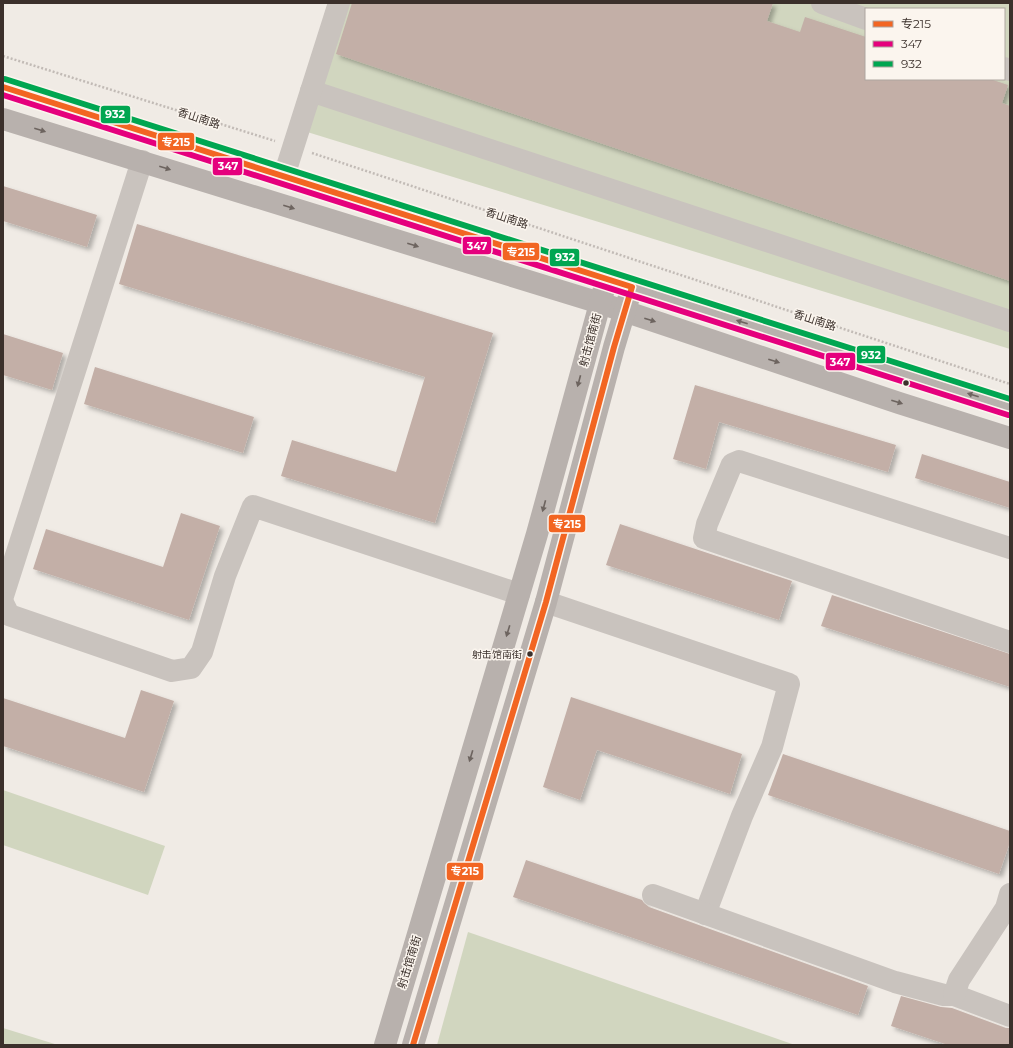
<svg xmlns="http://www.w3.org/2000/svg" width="1013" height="1048" font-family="Montserrat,'Noto Sans SC',sans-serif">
<defs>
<filter id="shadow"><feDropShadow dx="3.5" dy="3.5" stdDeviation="2" flood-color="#0004"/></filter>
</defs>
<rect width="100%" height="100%" fill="#f0ebe5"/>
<!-- green -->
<g fill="#d1d6bf" fill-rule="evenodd">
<path d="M 329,3 L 1010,3 L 1010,349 L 291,127 ZM 866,9 L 1004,9 L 1004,79 L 866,79 Z"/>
<path d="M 3,790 L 165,846 L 148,895 L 3,845 Z"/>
<path d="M 468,932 L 795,1045 L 437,1045 Z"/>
<path d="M 3,1028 L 58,1045 L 3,1045 Z"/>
</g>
<!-- building -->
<g fill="#c3afa7" filter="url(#shadow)">
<path d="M 352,3 L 773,3 L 767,21 L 800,32 L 805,17 L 866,37 L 866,79 L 990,79 L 1008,85 L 1002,103 L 1010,106 L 1010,281 L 336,54 Z"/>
<path d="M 3,186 L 97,215 L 87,247 L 3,221 Z"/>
<path d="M 137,224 L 493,333 L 435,523 L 281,476 L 292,440 L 396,472 L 425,377 L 119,284 Z"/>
<path d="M 3,334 L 63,353 L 52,390 L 3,375 Z"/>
<path d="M 95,367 L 254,417 L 243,453 L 84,404 Z"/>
<path d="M 695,385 L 896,445 L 888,472 L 719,422 L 706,469 L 673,459 Z"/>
<path d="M 922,454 L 1010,482 L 1010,508 L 915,478 Z"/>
<path d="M 181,513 L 220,526 L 189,620 L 33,569 L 46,529 L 163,567 Z"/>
<path d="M 620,524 L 792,581 L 779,620 L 606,565 Z"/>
<path d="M 832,595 L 1010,654 L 1010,687 L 821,626 Z"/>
<path d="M 141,690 L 174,701 L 144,792 L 3,746 L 3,698 L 125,738 Z"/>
<path d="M 571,697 L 742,754 L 730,794 L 597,750 L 580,800 L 543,787 Z"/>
<path d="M 783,754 L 1010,831 L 1010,842 L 999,874 L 768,795 Z"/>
<path d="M 526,860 L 642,900 L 644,903 L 649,907 L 868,986 L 858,1015 L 513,897 Z"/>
<path d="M 901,996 L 941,1007 L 952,1008 L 1006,1028 L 1010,1028 L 1010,1045 L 948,1045 L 891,1026 Z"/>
</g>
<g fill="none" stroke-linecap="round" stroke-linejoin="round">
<!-- path -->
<g stroke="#c2bbb6" stroke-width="2.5" stroke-dasharray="2 2" stroke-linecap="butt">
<path d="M 3,56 L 275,141"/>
<path d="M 312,153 L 1010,384"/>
</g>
<!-- minor -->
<g stroke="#c9c3be" stroke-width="22">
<path d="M 822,3 L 866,19"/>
<path d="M 1004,68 L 1010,70"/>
<path d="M 311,91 L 1010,321"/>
<path d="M 284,176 L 339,3"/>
<path d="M 1010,548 L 739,461 L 732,464 L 707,524 L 704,538 L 1010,642"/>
<path d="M 3,596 L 142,161"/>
<path d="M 546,602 L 789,684 L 772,747 L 742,816 L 705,914"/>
<path d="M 3,603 L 9,615 L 172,671 L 191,668 L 202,652 L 225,576 L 253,506 L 519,594"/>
<path d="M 653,895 L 895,982 L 944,995 L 954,995 L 1010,1016"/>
<path d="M 954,995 L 959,980 L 1006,908 L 1010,894"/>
</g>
<!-- major -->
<g stroke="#b8b1ad" stroke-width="22">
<path d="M 3,87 L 1010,407"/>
<path d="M 3,119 L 600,303 L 899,403 L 1010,438"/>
<path d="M 385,1045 L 537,534 L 604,289"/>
<path d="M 413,1045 L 546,602 L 614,347 L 629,297"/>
</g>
<!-- bus-1 casing -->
<g stroke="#fbf5ee" stroke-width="9">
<path id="bus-1" d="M 3,87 L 632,287 L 614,347 L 546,602 L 413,1045"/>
</g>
<!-- bus-2 casing -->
<g stroke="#fbf5ee" stroke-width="9">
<path id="bus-2" d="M 3,95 L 1008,415"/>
</g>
<!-- bus-3 casing -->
<g stroke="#fbf5ee" stroke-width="9">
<path id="bus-3" d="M 5,79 L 1010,399"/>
</g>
<!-- bus-1 -->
<use href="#bus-1" stroke="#f26522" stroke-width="6"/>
<!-- bus-2 -->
<use href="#bus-2" stroke="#e5007d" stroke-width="6"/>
<!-- bus-3 -->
<use href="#bus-3" stroke="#00a651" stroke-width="6"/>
</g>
<!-- one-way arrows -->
<defs><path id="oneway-solid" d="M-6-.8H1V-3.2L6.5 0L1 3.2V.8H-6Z"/></defs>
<g fill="#6d645f">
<use href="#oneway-solid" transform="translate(40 130) rotate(17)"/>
<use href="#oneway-solid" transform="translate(165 168) rotate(17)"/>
<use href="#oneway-solid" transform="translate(289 207) rotate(17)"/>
<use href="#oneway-solid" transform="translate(413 245) rotate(17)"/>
<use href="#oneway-solid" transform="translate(650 320) rotate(18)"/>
<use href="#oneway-solid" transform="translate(742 322) rotate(-162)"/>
<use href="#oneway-solid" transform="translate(774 361) rotate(18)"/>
<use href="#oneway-solid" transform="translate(579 381) rotate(105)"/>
<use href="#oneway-solid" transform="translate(973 395) rotate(-162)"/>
<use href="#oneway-solid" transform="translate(897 402) rotate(18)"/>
<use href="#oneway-solid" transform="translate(544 506) rotate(105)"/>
<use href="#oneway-solid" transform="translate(508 631) rotate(107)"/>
<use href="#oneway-solid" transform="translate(471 756) rotate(107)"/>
</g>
<!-- markers -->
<g fill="#3b302b" stroke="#fbf5ee" stroke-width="1.5">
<circle cx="906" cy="383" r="3.5"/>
<circle cx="530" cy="654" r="3.5"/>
</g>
<g text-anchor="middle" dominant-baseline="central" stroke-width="3" stroke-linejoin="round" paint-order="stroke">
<!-- bus labels -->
<g font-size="10" fill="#3b302b" stroke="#fbf5ee" text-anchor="end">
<text x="522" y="654">射击馆南街</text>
</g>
<!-- street labels -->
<g font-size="11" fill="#3b302b" stroke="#fbf5ee">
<text transform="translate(199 118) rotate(18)">香山南路</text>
<text transform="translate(507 218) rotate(18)">香山南路</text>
<text transform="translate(815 320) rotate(18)">香山南路</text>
<text transform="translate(590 340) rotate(-75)">射击馆南街</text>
<text transform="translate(409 962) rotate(-73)">射击馆南街</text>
</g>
</g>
<g stroke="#fbf5ee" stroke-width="1.5">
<rect x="100" y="105" width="31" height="19" rx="4" fill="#00a651"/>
<rect x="157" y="132" width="38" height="19" rx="4" fill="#f26522"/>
<rect x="212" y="157" width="31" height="19" rx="4" fill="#e5007d"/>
<rect x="462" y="236" width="30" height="19" rx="4" fill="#e5007d"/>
<rect x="502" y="242" width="38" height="19" rx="4" fill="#f26522"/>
<rect x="549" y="248" width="31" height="19" rx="4" fill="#00a651"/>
<rect x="856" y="345" width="30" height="19" rx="4" fill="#00a651"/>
<rect x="825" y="352" width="31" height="19" rx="4" fill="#e5007d"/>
<rect x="548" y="514" width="38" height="19" rx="4" fill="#f26522"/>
<rect x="446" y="862" width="38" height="19" rx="4" fill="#f26522"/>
</g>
<g font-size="11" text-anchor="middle" font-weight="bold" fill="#fff">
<text x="115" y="118">932</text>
<text x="176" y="146">专215</text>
<text x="228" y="170">347</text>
<text x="477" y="250">347</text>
<text x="521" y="256">专215</text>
<text x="565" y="261">932</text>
<text x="871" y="359">932</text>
<text x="840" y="366">347</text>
<text x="567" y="528">专215</text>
<text x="465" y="875">专215</text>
</g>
<!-- border -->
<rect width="1013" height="1048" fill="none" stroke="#3b302b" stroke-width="8"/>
<!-- legend -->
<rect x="865" y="8" width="140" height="72" fill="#fbf5ee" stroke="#aea6a0"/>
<rect x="873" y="21" width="20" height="6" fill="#f26522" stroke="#aea6a0"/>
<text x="901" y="28" font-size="12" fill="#3b302b">专215</text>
<rect x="873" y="41" width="20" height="6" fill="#e5007d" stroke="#aea6a0"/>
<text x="901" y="48" font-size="12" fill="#3b302b">347</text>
<rect x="873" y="61" width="20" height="6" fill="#00a651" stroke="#aea6a0"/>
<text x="901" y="68" font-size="12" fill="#3b302b">932</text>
</svg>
